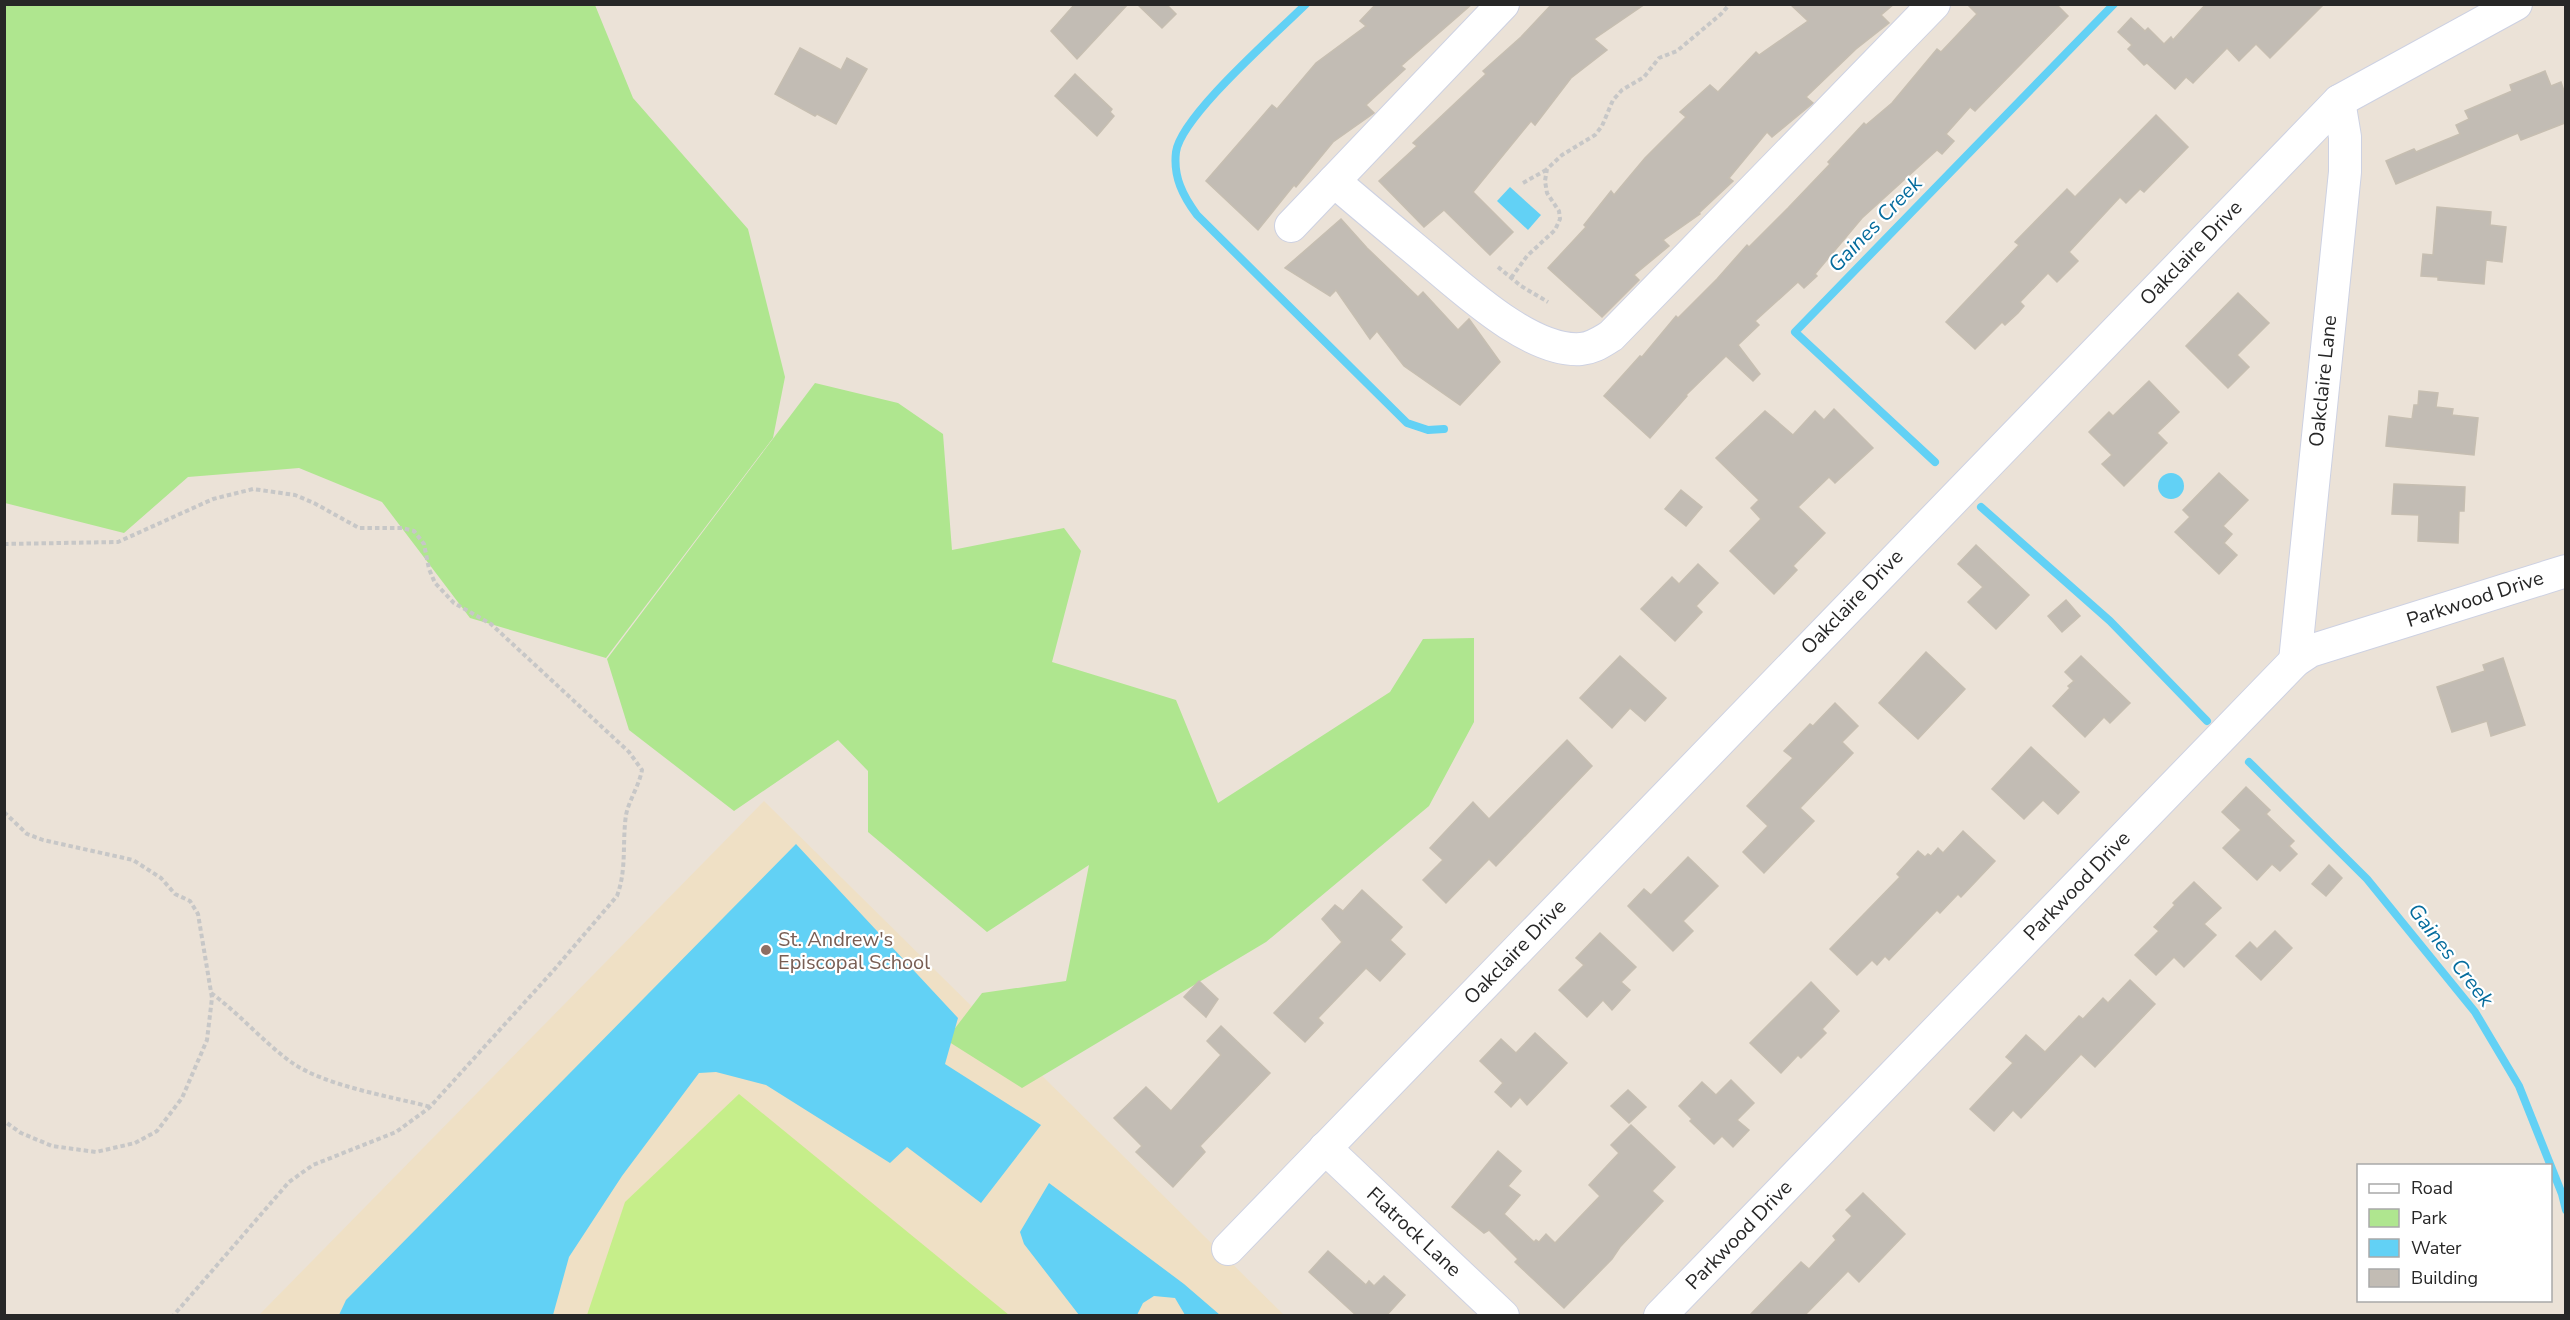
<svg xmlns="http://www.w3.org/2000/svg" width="2570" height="1320" font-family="'Nunito Sans',sans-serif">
<rect width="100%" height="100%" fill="#ebe2d7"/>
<!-- education -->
<path fill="#efe0c5" d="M 764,801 L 1284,1315 L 258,1316 Z"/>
<!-- green -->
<g fill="#afe68f">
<path d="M 4,5 L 595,5 L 633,98 L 748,229 L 785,377 L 773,438 L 606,658 L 470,618 L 382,502 L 299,468 L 188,477 L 124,533 L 5,503 Z"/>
<path d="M 815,383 L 898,403 L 943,434 L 952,550 L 1064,528 L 1081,551 L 1052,662 L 1176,700 L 1218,803 L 1390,692 L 1423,639 L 1474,638 L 1474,722 L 1429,806 L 1266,942 L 1022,1088 L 946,1040 L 982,993 L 1066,981 L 1089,865 L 987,932 L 868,832 L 868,771 L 838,740 L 734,811 L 629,730 L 607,659 Z"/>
</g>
<!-- pitch -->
<path fill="#c6ee8a" d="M 739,1094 L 1009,1315 L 587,1315 L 625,1202 Z"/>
<!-- water -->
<g fill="#62d1f5">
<path d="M 1510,187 L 1541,215 L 1528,230 L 1497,201 Z"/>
<circle cx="2171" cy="486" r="13"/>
<path d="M 796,844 L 958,1018 L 945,1064 L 1041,1125 L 981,1203 L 907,1147 L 890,1163 L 766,1085 L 716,1072 L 699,1073 L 622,1176 L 569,1257 L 553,1315 L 339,1315 L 346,1300 Z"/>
<path d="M 1049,1183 L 1184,1284 L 1220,1315 L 1185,1315 L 1175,1298 L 1154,1296 L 1143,1303 L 1137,1315 L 1079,1315 L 1024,1244 L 1020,1232 Z"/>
</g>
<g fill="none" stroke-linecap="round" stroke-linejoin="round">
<!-- stream -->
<g stroke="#62d1f5" stroke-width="8">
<path d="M 1306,4 C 1277,33 1181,116 1176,152 C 1173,177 1183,196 1197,215 L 1407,423 L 1428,430 L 1444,429"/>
<path d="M 1935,462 L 1795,332 L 2114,4"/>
<path d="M 1981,507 L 2110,621 L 2207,721"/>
<path d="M 2249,762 L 2367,879 L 2475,1012 L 2519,1086 L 2562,1194 L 2566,1210"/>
</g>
</g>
<!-- building -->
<g fill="#c2bcb4" stroke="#c6beb1" stroke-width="1.5">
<path d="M 1075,4 L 1128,4 L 1077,59 L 1051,31 Z"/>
<path d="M 1137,4 L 1166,4 L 1176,14 L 1162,28 Z"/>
<path d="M 1376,4 L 1472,4 L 1401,66 L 1405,69 L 1366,105 L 1374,113 L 1333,142 L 1296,187 L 1294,185 L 1258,230 L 1206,181 L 1272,105 L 1277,109 L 1316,63 L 1366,26 L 1360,21 Z"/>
<path d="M 1552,4 L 1645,4 L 1594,39 L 1607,50 L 1571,78 L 1535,125 L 1531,121 L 1473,192 L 1513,232 L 1490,255 L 1444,210 L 1424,227 L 1379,181 L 1417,146 L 1413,143 L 1486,74 L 1483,71 L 1521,37 Z"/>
<path d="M 1790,4 L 1894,4 L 1881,15 L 1889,23 L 1856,49 L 1806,97 L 1813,103 L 1772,137 L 1767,132 L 1729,178 L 1733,181 L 1699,213 L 1700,214 L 1663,240 L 1669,246 L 1634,275 L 1639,280 L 1602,317 L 1548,268 L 1586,227 L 1584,225 L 1611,191 L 1614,195 L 1645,158 L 1686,117 L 1680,112 L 1710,85 L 1718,92 L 1756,52 L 1759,55 L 1808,21 Z"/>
<path d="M 1967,4 L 2056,4 L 2068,16 L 1975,111 L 1970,107 L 1946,134 L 1954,141 L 1942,154 L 1937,150 L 1862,218 L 1815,274 L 1817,276 L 1804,288 L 1798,282 L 1755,321 L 1759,325 L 1738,345 L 1760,374 L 1753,381 L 1726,356 L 1686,395 L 1687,396 L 1650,438 L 1604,396 L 1640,356 L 1642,357 L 1676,316 L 1678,318 L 1717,279 L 1747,245 L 1749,247 L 1788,208 L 1830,164 L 1828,162 L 1864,123 L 1866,125 L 1892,103 L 1937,49 L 1941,52 L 1977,14 Z"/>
<path d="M 2206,4 L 2324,4 L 2270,58 L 2256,44 L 2239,61 L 2227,48 L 2193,83 L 2186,77 L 2175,89 L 2147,63 L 2144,65 L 2128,49 L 2132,45 L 2118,32 L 2131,18 L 2145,31 L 2148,28 L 2164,44 L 2171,37 L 2173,40 Z"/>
<path d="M 800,48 L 841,70 L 847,58 L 867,69 L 836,124 L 817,114 L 815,116 L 775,94 Z"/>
<path d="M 2545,71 L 2551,86 L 2561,82 L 2565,94 L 2565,123 L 2521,140 L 2518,133 L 2396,184 L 2386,161 L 2414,149 L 2416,152 L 2460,134 L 2456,125 L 2469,119 L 2465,111 L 2512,91 L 2510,85 Z"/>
<path d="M 1075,74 L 1112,109 L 1110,112 L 1114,116 L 1097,136 L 1055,96 Z"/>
<path d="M 2156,115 L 2188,147 L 2144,192 L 2140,189 L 2126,203 L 2120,197 L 2069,252 L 2078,261 L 2057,282 L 2048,273 L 2020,302 L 2024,306 L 2018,313 L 2005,325 L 2002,322 L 1975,349 L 1946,322 L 2019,245 L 2015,242 L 2067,189 L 2075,197 Z"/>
<path d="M 2437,207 L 2491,212 L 2490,225 L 2506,227 L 2502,262 L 2486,260 L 2484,284 L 2438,280 L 2438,277 L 2421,276 L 2423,254 L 2433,255 Z"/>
<path d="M 1341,219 L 1367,248 L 1418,297 L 1423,292 L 1458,330 L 1469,319 L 1500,362 L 1460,405 L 1404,366 L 1377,331 L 1370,339 L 1336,290 L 1330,296 L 1285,268 Z"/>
<path d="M 2238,293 L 2269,323 L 2237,355 L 2249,367 L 2228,388 L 2186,346 Z"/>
<path d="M 2149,381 L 2179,412 L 2157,433 L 2167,443 L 2124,486 L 2102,464 L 2112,455 L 2089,432 L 2109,412 L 2113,416 Z"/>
<path d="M 2419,391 L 2438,393 L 2436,407 L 2453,409 L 2452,415 L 2478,418 L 2474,455 L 2386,446 L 2389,416 L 2412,419 L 2414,405 L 2418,405 Z"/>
<path d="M 1834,409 L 1873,448 L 1835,483 L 1829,477 L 1798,507 L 1825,533 L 1793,566 L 1797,570 L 1774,594 L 1730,551 L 1761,519 L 1751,508 L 1759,500 L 1716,458 L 1765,411 L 1793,435 L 1815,411 L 1824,420 Z"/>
<path d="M 2219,473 L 2248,500 L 2223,526 L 2232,534 L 2224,543 L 2237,555 L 2219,574 L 2175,532 L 2190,517 L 2183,510 Z"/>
<path d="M 2394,484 L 2465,487 L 2464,511 L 2459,511 L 2458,543 L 2418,541 L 2419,515 L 2392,514 Z"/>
<path d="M 1681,490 L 1702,507 L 1686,526 L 1665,509 Z"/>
<path d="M 1976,545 L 2029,595 L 1996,629 L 1968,602 L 1983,587 L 1958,564 Z"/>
<path d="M 1698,564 L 1718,583 L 1696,606 L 1702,612 L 1675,641 L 1641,609 L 1672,577 L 1679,584 Z"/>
<path d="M 2066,600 L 2080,616 L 2062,632 L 2048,616 Z"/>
<path d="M 1926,652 L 1965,689 L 1918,739 L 1879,703 Z"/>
<path d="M 1620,656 L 1666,698 L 1645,721 L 1630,708 L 1612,728 L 1580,698 Z"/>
<path d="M 2081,656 L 2130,703 L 2110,723 L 2104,717 L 2085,737 L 2053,706 L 2070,688 L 2068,686 L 2074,681 L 2065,672 Z"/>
<path d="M 2503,658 L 2525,725 L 2491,736 L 2487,721 L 2452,732 L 2437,687 L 2485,671 L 2483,665 Z"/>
<path d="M 1835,703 L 1858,726 L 1842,742 L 1853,753 L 1800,808 L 1814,821 L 1764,873 L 1743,852 L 1768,826 L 1747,806 L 1793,758 L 1784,751 L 1810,724 L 1813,726 Z"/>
<path d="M 1567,740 L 1592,766 L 1496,866 L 1489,859 L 1446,903 L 1423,880 L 1443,860 L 1430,848 L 1473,802 L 1489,819 Z"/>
<path d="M 2031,747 L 2079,792 L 2058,814 L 2043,800 L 2024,819 L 1992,789 Z"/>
<path d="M 2246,787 L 2270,810 L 2266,814 L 2294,841 L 2289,846 L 2297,854 L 2280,871 L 2272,864 L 2257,880 L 2223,848 L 2241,830 L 2222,812 Z"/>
<path d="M 1963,831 L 1995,861 L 1961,897 L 1958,894 L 1940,913 L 1937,910 L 1889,960 L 1885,956 L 1877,965 L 1872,960 L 1857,975 L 1830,949 L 1900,877 L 1897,874 L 1918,851 L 1925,857 L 1928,854 L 1931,856 L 1938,848 L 1943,853 Z"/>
<path d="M 1688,857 L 1718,886 L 1683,921 L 1693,931 L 1673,951 L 1628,906 L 1644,889 L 1651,895 Z"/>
<path d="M 2329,865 L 2342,878 L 2326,896 L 2312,884 Z"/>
<path d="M 2194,882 L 2221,908 L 2204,924 L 2216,935 L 2184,967 L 2174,957 L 2156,975 L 2135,955 L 2159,931 L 2154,927 L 2175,905 L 2173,903 Z"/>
<path d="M 1362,890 L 1402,927 L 1390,940 L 1405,954 L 1380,981 L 1366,968 L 1318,1018 L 1323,1023 L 1305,1042 L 1274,1013 L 1342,942 L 1322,919 L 1335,905 L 1343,911 Z"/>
<path d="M 2275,931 L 2292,948 L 2261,980 L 2236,956 L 2250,942 L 2257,949 Z"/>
<path d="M 1600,933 L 1636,967 L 1621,982 L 1630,990 L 1612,1010 L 1603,1000 L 1587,1017 L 1559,990 L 1584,965 L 1576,958 Z"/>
<path d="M 2130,980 L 2155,1004 L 2095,1067 L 2081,1054 L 2021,1118 L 2013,1110 L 1994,1131 L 1970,1109 L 2013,1063 L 2006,1057 L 2026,1035 L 2045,1052 L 2079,1016 L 2083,1019 L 2103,998 L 2108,1003 Z"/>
<path d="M 1199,981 L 1218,999 L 1206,1017 L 1184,997 Z"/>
<path d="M 1811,982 L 1839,1011 L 1822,1029 L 1826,1033 L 1801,1058 L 1798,1055 L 1781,1073 L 1750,1043 Z"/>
<path d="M 1221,1026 L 1270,1073 L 1200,1146 L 1205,1152 L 1173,1187 L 1136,1152 L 1142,1146 L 1114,1118 L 1146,1087 L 1171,1111 L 1221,1055 L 1207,1041 Z"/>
<path d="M 1535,1033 L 1567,1063 L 1527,1105 L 1520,1097 L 1511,1107 L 1495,1092 L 1503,1083 L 1480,1061 L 1501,1039 L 1516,1053 Z"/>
<path d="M 1731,1080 L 1754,1103 L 1737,1120 L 1749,1130 L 1733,1147 L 1722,1136 L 1714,1144 L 1690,1121 L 1692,1119 L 1679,1106 L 1702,1082 L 1716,1095 Z"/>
<path d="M 1628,1090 L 1646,1107 L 1629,1123 L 1611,1106 Z"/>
<path d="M 1631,1125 L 1675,1167 L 1652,1191 L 1663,1201 L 1620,1247 L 1612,1259 L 1564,1308 L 1515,1262 L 1518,1259 L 1489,1230 L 1484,1233 L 1452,1207 L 1498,1151 L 1521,1171 L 1508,1186 L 1520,1195 L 1504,1214 L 1534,1242 L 1536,1240 L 1539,1242 L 1546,1234 L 1555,1243 L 1600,1196 L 1589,1185 L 1619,1153 L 1611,1145 Z"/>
<path d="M 1863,1193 L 1905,1234 L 1859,1282 L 1848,1271 L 1804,1316 L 1749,1316 L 1801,1262 L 1809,1269 L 1836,1240 L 1833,1236 L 1852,1216 L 1846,1210 Z"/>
<path d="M 1328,1251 L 1366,1285 L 1369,1281 L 1374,1286 L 1384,1276 L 1405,1295 L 1386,1316 L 1357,1316 L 1309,1272 Z"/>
</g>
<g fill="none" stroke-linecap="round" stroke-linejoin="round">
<!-- minor casing -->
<g stroke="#cdd1e2" stroke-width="34">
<g id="minor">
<path d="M 1334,181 C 1363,206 1392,230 1422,255 C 1460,286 1529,353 1581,349 C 1593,348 1601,342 1611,336 L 1934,4"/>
<path d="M 1291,226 L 1503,4"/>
<path d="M 2295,661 L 2345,172 L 2345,137 L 2339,101"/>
<path d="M 1325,1148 L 1503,1316"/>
<path d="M 1228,1249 L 2339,101 L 2516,4"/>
<path d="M 1660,1316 L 2295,661 L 2310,651 L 2566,571"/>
</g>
</g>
<!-- path -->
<g stroke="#c7c7c7" stroke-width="4" stroke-dasharray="4.5 3" stroke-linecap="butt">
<path d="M 1523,183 L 1546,170"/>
<path d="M 1498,267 L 1521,286 L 1548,302"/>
<path d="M 1511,278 L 1527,256 L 1555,230 L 1560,219 L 1559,211 L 1547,193 L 1545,181 L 1547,169 L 1562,155 L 1595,135 L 1602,126 L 1613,100 L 1622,90 L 1644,77 L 1659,58 L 1677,51 L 1721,14 L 1730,4"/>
<path d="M 4,544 L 118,542 L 213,499 L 253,489 L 295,495 L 314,503 L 359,528 L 402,528 L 414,531 L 424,544 L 429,569 L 435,583 L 454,603 L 491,624 L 629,752 L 642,770 C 639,786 629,800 626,815 C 622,843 627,869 617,896 L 553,971 L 429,1108 L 396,1132 L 313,1165 L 289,1182 L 173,1316"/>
<path d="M 4,812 L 27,834 L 43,840 L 133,860 L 161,878 L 175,894 L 190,901 L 198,914 L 212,998 L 207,1040 L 182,1098 L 157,1131 L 135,1143 L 96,1152 L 52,1146 L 21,1133 L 4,1121"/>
<path d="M 211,993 C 240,1014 262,1041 291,1062 C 325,1086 389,1096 431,1107"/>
</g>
<!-- minor -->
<use href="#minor" stroke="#fff" stroke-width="32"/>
</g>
<!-- markers -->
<circle fill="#8d6e63" stroke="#fff" stroke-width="2" cx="766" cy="950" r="6"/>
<g text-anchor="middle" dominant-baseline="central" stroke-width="4.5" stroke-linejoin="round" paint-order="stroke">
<!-- street labels -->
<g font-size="20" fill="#272727" stroke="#fff">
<text transform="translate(2191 253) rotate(-46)">Oakclaire Drive</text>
<text transform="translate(2323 381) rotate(-84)">Oakclaire Lane</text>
<text transform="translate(2475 599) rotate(-18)">Parkwood Drive</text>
<text transform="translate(1852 602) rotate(-46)">Oakclaire Drive</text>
<text transform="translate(2077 886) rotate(-46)">Parkwood Drive</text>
<text transform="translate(1515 952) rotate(-46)">Oakclaire Drive</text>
<text transform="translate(1414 1232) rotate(43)">Flatrock Lane</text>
<text transform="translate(1739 1235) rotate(-46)">Parkwood Drive</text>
</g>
<!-- education labels -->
<g font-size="20" fill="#785e54" stroke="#fff" text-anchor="start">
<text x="778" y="939">St. Andrew's<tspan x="778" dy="23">Episcopal School</tspan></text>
</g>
<!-- water labels -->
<g font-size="21" font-style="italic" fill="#056c9d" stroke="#fff">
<text transform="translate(1875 224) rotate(-46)">Gaines Creek</text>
<text transform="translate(2451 955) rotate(52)">Gaines Creek</text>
</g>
</g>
<!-- border -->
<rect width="2570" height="1320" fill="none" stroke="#272727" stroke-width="12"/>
<!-- legend -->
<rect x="2357" y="1164" width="195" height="138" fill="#ffffff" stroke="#a9a9a9" stroke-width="1.5"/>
<rect x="2369" y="1184" width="30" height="9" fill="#ffffff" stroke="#a9a9a9" stroke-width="1.5"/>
<text x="2411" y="1194" font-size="18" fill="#272727">Road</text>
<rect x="2369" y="1209" width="30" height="18" fill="#afe68f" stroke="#a9a9a9" stroke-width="1.5"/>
<text x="2411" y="1224" font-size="18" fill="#272727">Park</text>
<rect x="2369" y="1239" width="30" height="18" fill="#62d1f5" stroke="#a9a9a9" stroke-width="1.5"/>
<text x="2411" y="1254" font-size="18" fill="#272727">Water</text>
<rect x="2369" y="1269" width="30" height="18" fill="#c2bcb4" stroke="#a9a9a9" stroke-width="1.5"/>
<text x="2411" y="1284" font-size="18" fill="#272727">Building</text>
</svg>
